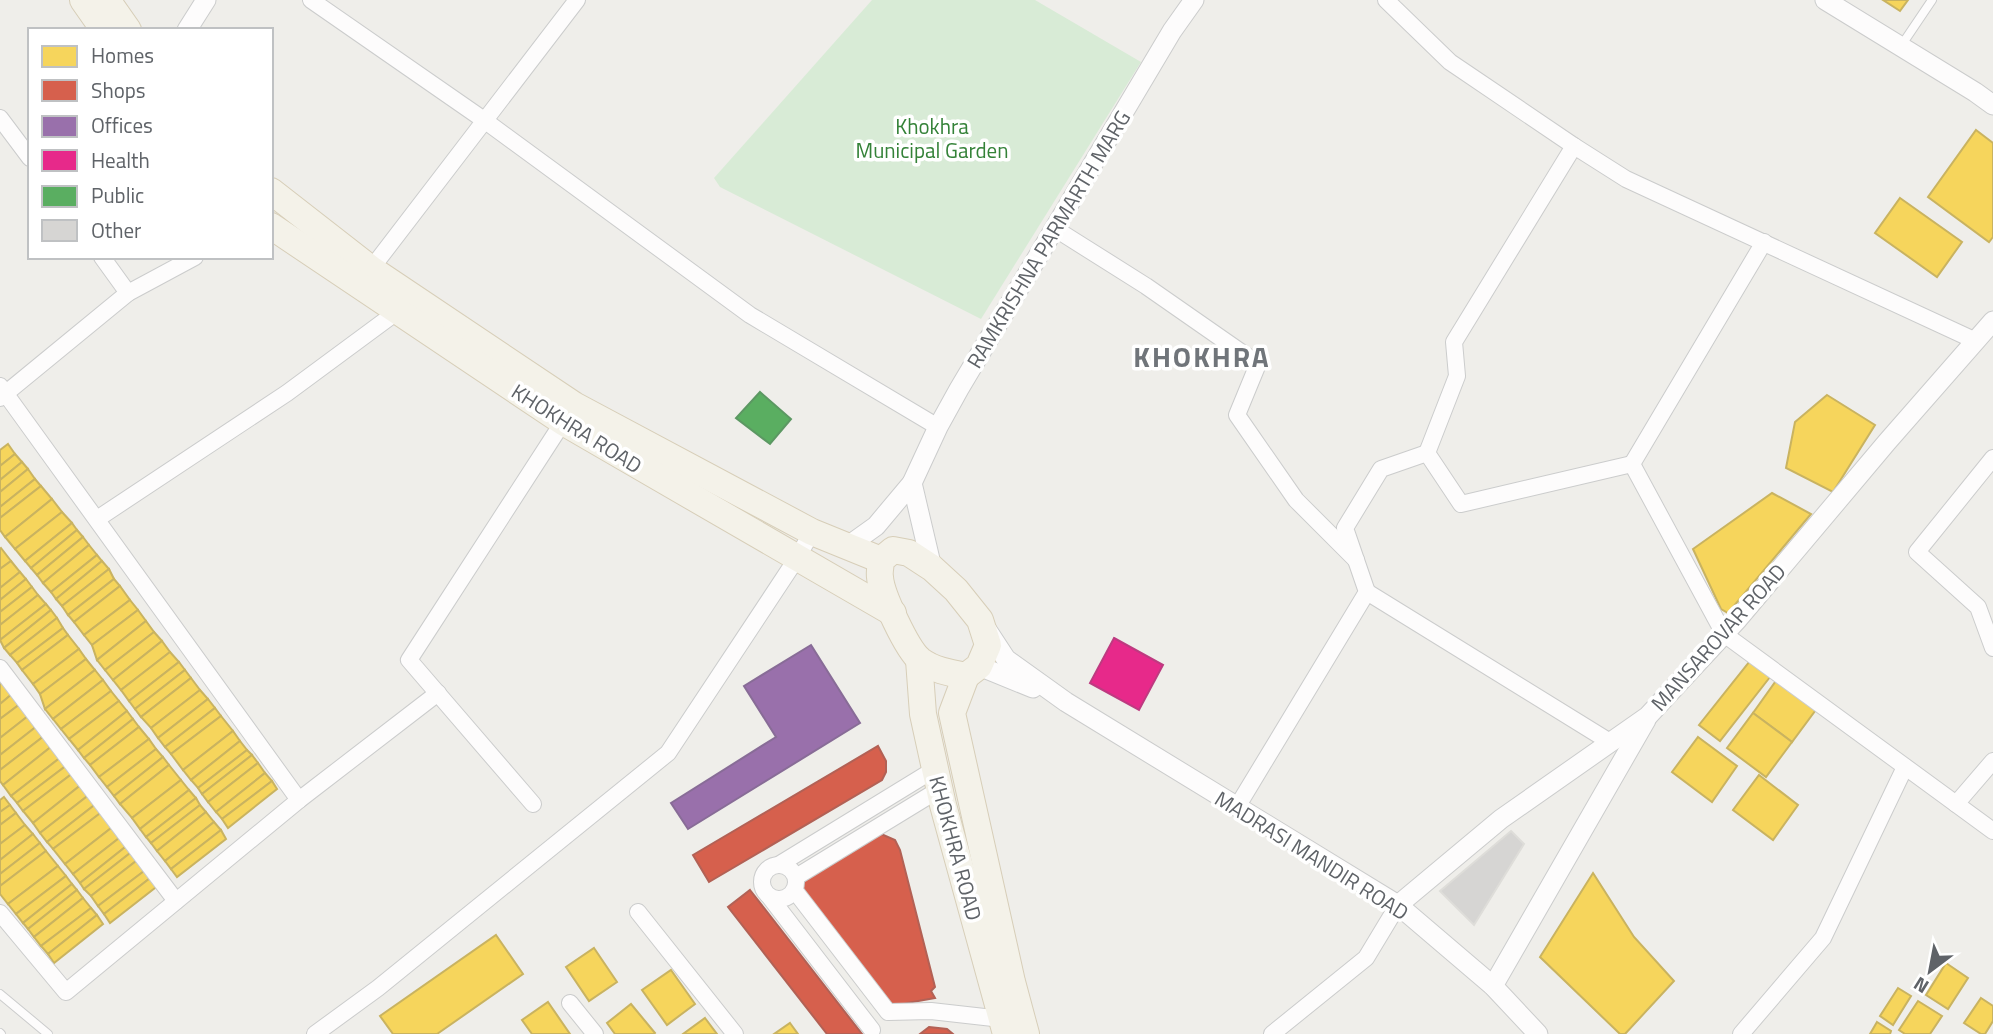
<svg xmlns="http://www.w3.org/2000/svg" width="1993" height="1034" font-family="'Titillium Web',sans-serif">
<rect width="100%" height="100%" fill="#efeeea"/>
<!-- green -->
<path fill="#d8ebd6" d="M 872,0 L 1035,0 L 1141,62 L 981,319 L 720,187 L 714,178 Z"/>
<!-- homes -->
<g fill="#f6d55c" stroke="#c9b360" stroke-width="2">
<path d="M 1883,0 L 1908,0 L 1900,11 Z"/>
<path d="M 1976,130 L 1993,143 L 1993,237 L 1989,242 L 1928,197 Z"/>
<path d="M 1900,198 L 1962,242 L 1937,277 L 1875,233 Z"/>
<path d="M 1827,395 L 1875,425 L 1833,492 L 1786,468 L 1795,422 Z"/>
<path d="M 8,444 L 15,454 L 0,466 L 0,450 Z"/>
<path d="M 15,454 L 22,462 L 0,480 L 0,466 Z"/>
<path d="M 22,462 L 28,469 L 0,492 L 0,480 Z"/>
<path d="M 28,469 L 35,479 L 0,507 L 0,492 Z"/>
<path d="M 35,479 L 41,486 L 0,518 L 0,507 Z"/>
<path d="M 41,486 L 52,499 L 5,537 L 0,530 L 0,518 Z"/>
<path d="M 1772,493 L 1811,514 L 1728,613 L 1721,609 L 1693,549 Z"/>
<path d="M 52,499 L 62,512 L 15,549 L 5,537 Z"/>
<path d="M 62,512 L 72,523 L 25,561 L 15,549 Z"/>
<path d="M 72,523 L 77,530 L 31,568 L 25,561 Z"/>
<path d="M 77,530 L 83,537 L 37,575 L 31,568 Z"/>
<path d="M 83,537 L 89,545 L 43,583 L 37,575 Z"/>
<path d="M 89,545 L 97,555 L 51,592 L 43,583 Z"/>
<path d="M 1,548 L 11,561 L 0,569 L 0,549 Z"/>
<path d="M 97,555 L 102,561 L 56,599 L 51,592 Z"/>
<path d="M 11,561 L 20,572 L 0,588 L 0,569 Z"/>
<path d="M 102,561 L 109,569 L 62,606 L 56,599 Z"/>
<path d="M 109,569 L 114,579 L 68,615 L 62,606 Z"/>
<path d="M 20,572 L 26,579 L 0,600 L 0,588 Z"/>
<path d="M 26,579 L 32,587 L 0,612 L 0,600 Z"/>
<path d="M 114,579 L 120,586 L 74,622 L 68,615 Z"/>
<path d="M 120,586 L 130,600 L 84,635 L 74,622 Z"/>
<path d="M 32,587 L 38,595 L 0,625 L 0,612 Z"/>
<path d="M 38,595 L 46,604 L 0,640 L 0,625 Z"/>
<path d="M 130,600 L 138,610 L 92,645 L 84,635 Z"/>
<path d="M 46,604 L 51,610 L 4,648 L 0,640 Z"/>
<path d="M 51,610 L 57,618 L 10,655 L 4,648 Z"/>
<path d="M 138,610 L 146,621 L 97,660 L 92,645 Z"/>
<path d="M 57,618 L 63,628 L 17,663 L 10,655 Z"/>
<path d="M 146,621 L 154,632 L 105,670 L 97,660 Z"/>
<path d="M 63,628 L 68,635 L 22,670 L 17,663 Z"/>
<path d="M 154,632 L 162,641 L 113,680 L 105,670 Z"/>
<path d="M 68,635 L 79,649 L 33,684 L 22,670 Z"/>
<path d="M 162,641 L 170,652 L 121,690 L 113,680 Z"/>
<path d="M 79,649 L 86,659 L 40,694 L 33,684 Z"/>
<path d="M 170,652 L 179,662 L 129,701 L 121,690 Z"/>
<path d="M 86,659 L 95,670 L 45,709 L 40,694 Z"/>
<path d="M 1750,661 L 1770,677 L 1720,741 L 1699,725 Z"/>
<path d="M 179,662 L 185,670 L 135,709 L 129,701 Z"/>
<path d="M 95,670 L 103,680 L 53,719 L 45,709 Z"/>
<path d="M 185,670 L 191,678 L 141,717 L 135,709 Z"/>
<path d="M 191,678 L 200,690 L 151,728 L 141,717 Z"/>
<path d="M 1778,678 L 1818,707 L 1792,742 L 1753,713 Z"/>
<path d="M 103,680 L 111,691 L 61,729 L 53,719 Z"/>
<path d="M 2,681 L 12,694 L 0,704 L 0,682 Z"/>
<path d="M 200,690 L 208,699 L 158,738 L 151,728 Z"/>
<path d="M 111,691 L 119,701 L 69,739 L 61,729 Z"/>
<path d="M 12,694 L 20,704 L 0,719 L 0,704 Z"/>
<path d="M 208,699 L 215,708 L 165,747 L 158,738 Z"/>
<path d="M 119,701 L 127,711 L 78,750 L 69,739 Z"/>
<path d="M 20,704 L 28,716 L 0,738 L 0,719 Z"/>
<path d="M 215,708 L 221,716 L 171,754 L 165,747 Z"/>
<path d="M 127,711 L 133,719 L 84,758 L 78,750 Z"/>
<path d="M 1753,713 L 1792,742 L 1766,777 L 1727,748 Z"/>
<path d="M 28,716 L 37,726 L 0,755 L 0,738 Z"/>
<path d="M 221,716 L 233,731 L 183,770 L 171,754 Z"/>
<path d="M 133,719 L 139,727 L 90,765 L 84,758 Z"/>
<path d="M 37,726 L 44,736 L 0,770 L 0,755 Z"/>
<path d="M 139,727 L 149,739 L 99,777 L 90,765 Z"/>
<path d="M 233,731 L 240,741 L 191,780 L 183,770 Z"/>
<path d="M 44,736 L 52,746 L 3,785 L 0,781 L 0,770 Z"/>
<path d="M 1698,737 L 1737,766 L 1712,802 L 1672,772 Z"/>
<path d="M 149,739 L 156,749 L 107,787 L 99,777 Z"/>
<path d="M 240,741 L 247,750 L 198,788 L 191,780 Z"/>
<path d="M 52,746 L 61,757 L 11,796 L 3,785 Z"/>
<path d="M 156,749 L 163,757 L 114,796 L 107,787 Z"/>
<path d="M 247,750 L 252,755 L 202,794 L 198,788 Z"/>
<path d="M 252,755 L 258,763 L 208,802 L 202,794 Z"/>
<path d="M 61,757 L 67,765 L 17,803 L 11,796 Z"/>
<path d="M 163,757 L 169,765 L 120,804 L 114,796 Z"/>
<path d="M 258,763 L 265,773 L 216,812 L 208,802 Z"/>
<path d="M 67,765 L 73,773 L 23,811 L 17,803 Z"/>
<path d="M 169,765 L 181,780 L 132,818 L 120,804 Z"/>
<path d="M 73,773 L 82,784 L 33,823 L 23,811 Z"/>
<path d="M 265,773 L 272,781 L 222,819 L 216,812 Z"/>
<path d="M 1759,775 L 1798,805 L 1773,840 L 1733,810 Z"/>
<path d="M 181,780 L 189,790 L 140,829 L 132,818 Z"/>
<path d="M 272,781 L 277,789 L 228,828 L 222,819 Z"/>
<path d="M 82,784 L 90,794 L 40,833 L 33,823 Z"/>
<path d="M 189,790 L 196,798 L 146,837 L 140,829 Z"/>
<path d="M 90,794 L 97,803 L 47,842 L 40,833 Z"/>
<path d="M 4,797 L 10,805 L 0,812 L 0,800 Z"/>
<path d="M 196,798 L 200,805 L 151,843 L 146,837 Z"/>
<path d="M 97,803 L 103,811 L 53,849 L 47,842 Z"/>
<path d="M 10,805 L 16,813 L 0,825 L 0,812 Z"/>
<path d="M 200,805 L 206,812 L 157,851 L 151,843 Z"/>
<path d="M 103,811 L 115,825 L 65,864 L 53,849 Z"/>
<path d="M 206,812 L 214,822 L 165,861 L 157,851 Z"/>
<path d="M 16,813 L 25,825 L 0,844 L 0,825 Z"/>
<path d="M 214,822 L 221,830 L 171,869 L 165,861 Z"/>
<path d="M 25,825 L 33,834 L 0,860 L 0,844 Z"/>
<path d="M 115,825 L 123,835 L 73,874 L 65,864 Z"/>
<path d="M 221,830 L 226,839 L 177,877 L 171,869 Z"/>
<path d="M 33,834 L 40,843 L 0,874 L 0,860 Z"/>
<path d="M 123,835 L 129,844 L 80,883 L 73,874 Z"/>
<path d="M 40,843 L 46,851 L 0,886 L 0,874 Z"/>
<path d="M 129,844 L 134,850 L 84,889 L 80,883 Z"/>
<path d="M 134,850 L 140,858 L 91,896 L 84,889 Z"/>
<path d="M 46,851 L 58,866 L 8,904 L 0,894 L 0,886 Z"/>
<path d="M 140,858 L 148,868 L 98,906 L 91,896 Z"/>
<path d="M 58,866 L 66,876 L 16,914 L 8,904 Z"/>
<path d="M 148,868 L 154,875 L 104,914 L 98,906 Z"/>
<path d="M 1593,873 L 1634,937 L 1674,981 L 1625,1034 L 1620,1034 L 1540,957 Z"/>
<path d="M 154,875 L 160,884 L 110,923 L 104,914 Z"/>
<path d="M 66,876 L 72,884 L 23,923 L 16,914 Z"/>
<path d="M 72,884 L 77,890 L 28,929 L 23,923 Z"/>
<path d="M 77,890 L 83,898 L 34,937 L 28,929 Z"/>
<path d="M 83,898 L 91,908 L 41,946 L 34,937 Z"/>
<path d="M 91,908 L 97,915 L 48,954 L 41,946 Z"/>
<path d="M 97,915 L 103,924 L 54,963 L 48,954 Z"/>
<path d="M 496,935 L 523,974 L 437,1034 L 393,1034 L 380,1016 Z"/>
<path d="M 594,948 L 617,982 L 589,1001 L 566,967 Z"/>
<path d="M 1946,963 L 1968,978 L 1948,1009 L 1926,995 Z"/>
<path d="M 671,970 L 695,1004 L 667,1025 L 642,990 Z"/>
<path d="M 1898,988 L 1911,996 L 1893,1025 L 1880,1016 Z"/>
<path d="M 1981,998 L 1993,1006 L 1993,1021 L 1985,1034 L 1981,1034 L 1964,1023 Z"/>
<path d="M 1918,1001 L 1942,1016 L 1930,1034 L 1905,1034 L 1899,1030 Z"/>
<path d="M 548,1002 L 570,1034 L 532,1034 L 522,1020 Z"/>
<path d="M 631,1004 L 655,1033 L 654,1034 L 615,1034 L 607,1023 Z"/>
<path d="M 705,1018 L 717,1034 L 683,1034 Z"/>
<path d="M 1877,1022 L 1891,1031 L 1890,1034 L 1870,1034 Z"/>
<path d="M 790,1023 L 798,1034 L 774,1034 Z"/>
</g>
<!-- shops -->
<g fill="#d6604d" stroke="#b26155" stroke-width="2">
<path d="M 878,746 L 886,761 L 886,772 L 882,780 L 709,882 L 693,855 Z"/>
<path d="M 881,834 L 895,840 L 900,850 L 935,987 L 931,991 L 935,998 L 907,1003 L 887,1010 L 796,885 Z"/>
<path d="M 750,890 L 862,1034 L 827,1034 L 728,907 Z"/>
<path d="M 929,1027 L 947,1029 L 953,1034 L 920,1034 Z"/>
</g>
<!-- offices -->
<path fill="#9970ab" stroke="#886c97" stroke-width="2" d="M 811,645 L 860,723 L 688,829 L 671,803 L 776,737 L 744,686 Z"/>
<!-- health -->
<path fill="#e7298a" stroke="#be3a80" stroke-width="2" d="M 1114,638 L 1163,665 L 1139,710 L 1090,683 Z"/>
<!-- public -->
<path fill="#5aae61" stroke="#5c9863" stroke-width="2" d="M 760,392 L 791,419 L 770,444 L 736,418 Z"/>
<!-- building -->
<path fill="#d6d5d3" stroke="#deddd9" stroke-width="2" d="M 1511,831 L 1524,844 L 1474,925 L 1440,891 Z"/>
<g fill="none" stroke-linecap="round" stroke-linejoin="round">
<!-- service casing -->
<g stroke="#cbcccc" stroke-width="10">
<g id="service">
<path d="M 1901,46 L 1932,0"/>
<path d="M 0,994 L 48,1034"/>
<path d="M 0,1033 L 1,1034"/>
</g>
</g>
<!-- minor casing -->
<g stroke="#cbcccc" stroke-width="18">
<g id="minor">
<path d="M 311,0 L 484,120 L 750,315 L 938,427"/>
<path d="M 1386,0 L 1450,62 L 1574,146 L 1626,179 L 1976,341"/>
<path d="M 0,118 L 30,158"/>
<path d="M 1574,146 L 1454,342 L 1457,376 L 1427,453 L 1461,504 L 1632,464 L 1724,634 L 1993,831"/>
<path d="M 1054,228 L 1146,286 L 1258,364 L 1237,415 L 1296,500 L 1356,560"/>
<path d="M 102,257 L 128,293"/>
<path d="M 371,269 L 577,0"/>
<path d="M 0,386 L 299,800"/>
<path d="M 0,398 L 128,293 L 195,257"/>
<path d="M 1993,458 L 1917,552 L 1978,607 L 1993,648"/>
<path d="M 1632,464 L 1764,242"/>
<path d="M 97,519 L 287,393 L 398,311"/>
<path d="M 1367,592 L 1610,742"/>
<path d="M 0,668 L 176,901"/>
<path d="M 533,804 L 409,660 L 563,422"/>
<path d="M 1956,804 L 1993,761"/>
<path d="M 1237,807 L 1367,592 L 1345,528 L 1381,469 L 1427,453"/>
<path d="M 780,864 L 935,769"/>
<circle cx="779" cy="882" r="17"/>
<path d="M 796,877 L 940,789"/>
<path d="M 795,891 L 888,1012 L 931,1011 L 1002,1019"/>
<path d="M 769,896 L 872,1030"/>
<path d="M 638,912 L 735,1034"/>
<path d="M 0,913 L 66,992 L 299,800 L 438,693"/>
<path d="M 570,1003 L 595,1034"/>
<path d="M 315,1034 L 378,988 L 668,753 L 797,558 L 812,532"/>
<path d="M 1272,1034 L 1366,958 L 1398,905"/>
<path d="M 1741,1034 L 1823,938 L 1905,767"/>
</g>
</g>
<!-- tertiary casing -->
<g stroke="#cbcccc" stroke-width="21">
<g id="tertiary">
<path d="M 1825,0 L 1975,92 L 1993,105"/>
<path d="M 187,30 L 206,0"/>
<path d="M 912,483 L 932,568"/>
<path d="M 848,546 L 876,526 L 912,483 L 938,427 L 959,389 L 1172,31 L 1194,0"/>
<path d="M 987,630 L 1006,659 L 1066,702 L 1398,905 L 1493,986 L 1538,1034"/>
<path d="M 979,666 L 1033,688"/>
<path d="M 1398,905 L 1501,819 L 1648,716 L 1738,619 L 1887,442 L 1993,321"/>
<path d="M 1493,986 L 1646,720"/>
</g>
</g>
<!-- primary casing -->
<g stroke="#d7ceb8" stroke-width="28">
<g id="primary">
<path d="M 83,0 L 104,30"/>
<path d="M 107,0 L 128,30"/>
<path d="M 271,191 L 371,269 L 574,405 L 812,532 L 881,560"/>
<path d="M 271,226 L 563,422 L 893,613"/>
<path d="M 893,550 L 909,553 L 932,568 L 956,590 L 980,620 L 988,645 L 979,666 L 966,676 C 950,673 933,670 920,660 C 907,649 881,594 880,577 C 879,572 881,565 881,560 Z"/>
<path d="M 919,660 L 923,714 L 943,805 L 1006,1034"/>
<path d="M 966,676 L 952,713 L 1012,982 L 1026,1034"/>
</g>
</g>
<!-- service -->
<use href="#service" stroke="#fdfcfc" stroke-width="8"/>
<!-- minor -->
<use href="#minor" stroke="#fdfcfc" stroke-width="16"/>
<!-- tertiary -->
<use href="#tertiary" stroke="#fdfcfc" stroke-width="19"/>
<!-- primary -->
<use href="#primary" stroke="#f4f2e9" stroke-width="26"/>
</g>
<g text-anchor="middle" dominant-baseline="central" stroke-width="7" stroke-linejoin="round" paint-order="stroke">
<!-- park labels -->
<g font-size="21" fill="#348238" stroke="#fff">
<text x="932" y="126">Khokhra<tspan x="932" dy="24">Municipal Garden</tspan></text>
</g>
<!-- street labels -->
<g font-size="21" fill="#5f6368" stroke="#fff">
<text transform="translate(1048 239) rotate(-59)">RAMKRISHNA PARMARTH MARG</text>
<text transform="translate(577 428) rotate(32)">KHOKHRA ROAD</text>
<text transform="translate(1718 637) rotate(-48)">MANSAROVAR ROAD</text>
<text transform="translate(956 848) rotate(75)">KHOKHRA ROAD</text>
<text transform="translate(1312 855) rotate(32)">MADRASI MANDIR ROAD</text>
</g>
<!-- district labels -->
<g font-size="28" font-weight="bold" letter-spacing="2" fill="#70757a" stroke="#fff">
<text x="1202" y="356">KHOKHRA</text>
</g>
</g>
<!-- legend -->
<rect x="28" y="28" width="245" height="231" fill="#ffffff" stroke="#bfc1c3" stroke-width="2"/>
<rect x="42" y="46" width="35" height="21" fill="#f6d55c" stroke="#bfc1c3" stroke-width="2"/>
<text x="91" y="63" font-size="21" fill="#5f6368">Homes</text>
<rect x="42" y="80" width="35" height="21" fill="#d6604d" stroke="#bfc1c3" stroke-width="2"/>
<text x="91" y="98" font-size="21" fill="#5f6368">Shops</text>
<rect x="42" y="116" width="35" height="21" fill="#9970ab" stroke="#bfc1c3" stroke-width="2"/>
<text x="91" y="133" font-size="21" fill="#5f6368">Offices</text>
<rect x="42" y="150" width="35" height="21" fill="#e7298a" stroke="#bfc1c3" stroke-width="2"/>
<text x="91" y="168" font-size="21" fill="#5f6368">Health</text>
<rect x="42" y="186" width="35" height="21" fill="#5aae61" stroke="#bfc1c3" stroke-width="2"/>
<text x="91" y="203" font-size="21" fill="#5f6368">Public</text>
<rect x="42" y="220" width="35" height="21" fill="#d6d5d3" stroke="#bfc1c3" stroke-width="2"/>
<text x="91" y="238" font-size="21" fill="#5f6368">Other</text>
<!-- north arrow -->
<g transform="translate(1930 971) rotate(212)" stroke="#ffffff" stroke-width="5" paint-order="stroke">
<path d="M0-5L12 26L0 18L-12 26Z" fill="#5f6368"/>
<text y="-10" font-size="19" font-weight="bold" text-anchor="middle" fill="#5f6368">N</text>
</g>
</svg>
